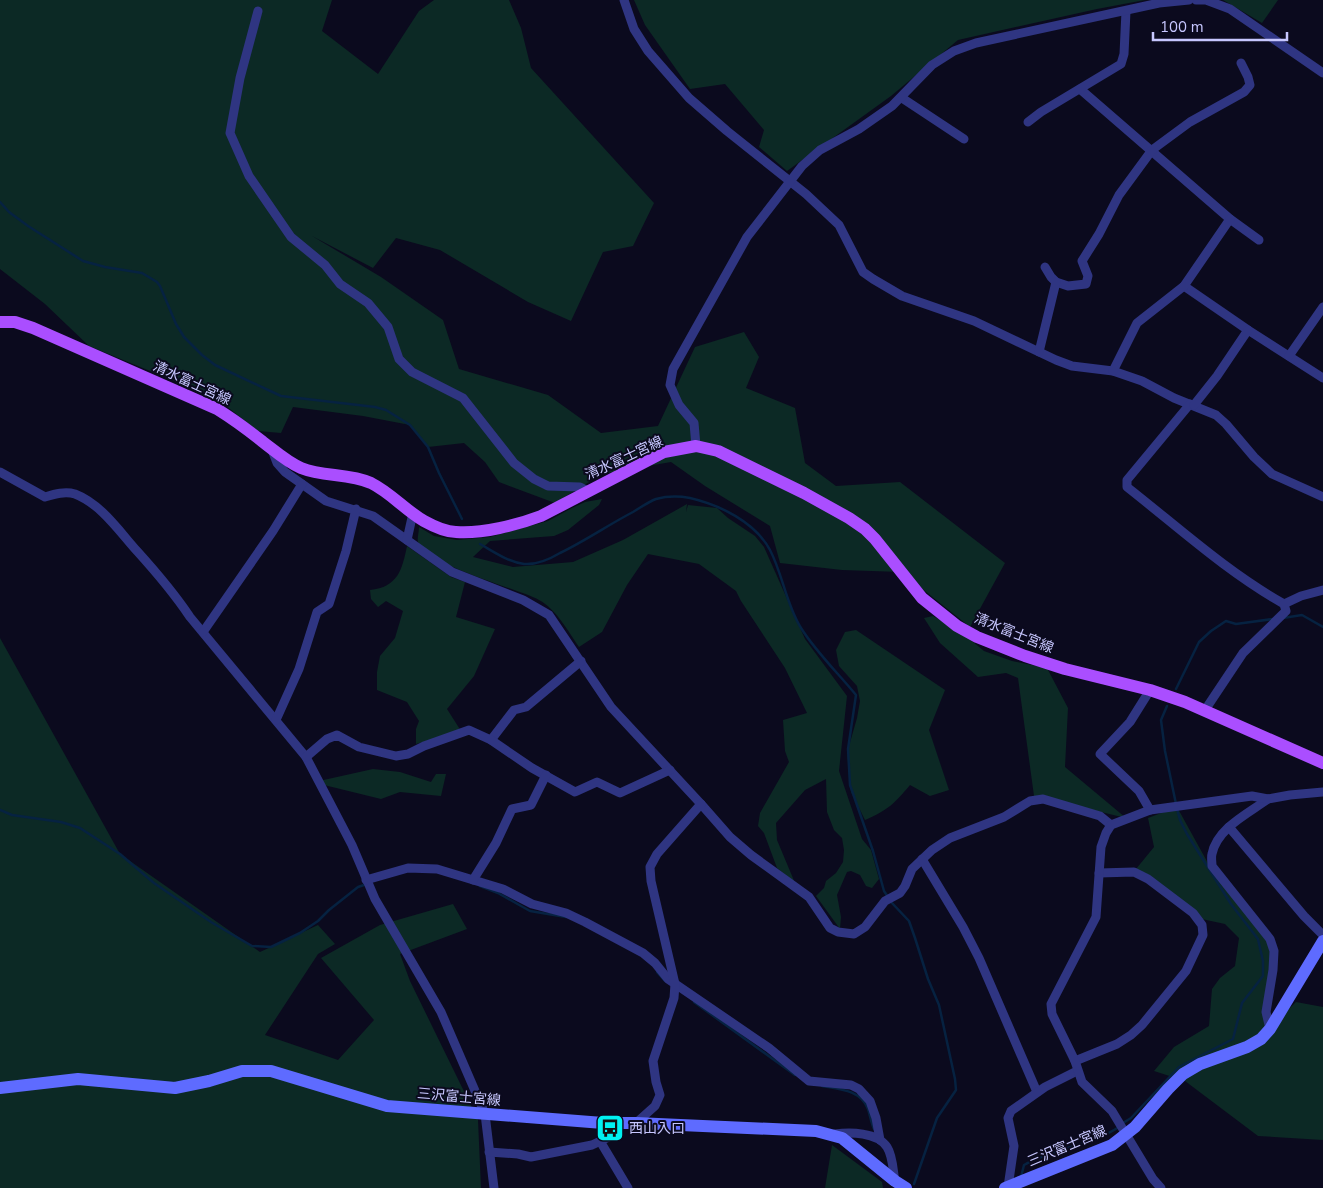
<svg xmlns="http://www.w3.org/2000/svg" width="1323" height="1188" font-family="'Nunito Sans','Noto Sans JP',sans-serif">
<rect width="100%" height="100%" fill="#0b0a1e"/>
<!-- green -->
<g fill="#0c2925">
<path d="M 0,0 L 332,0 L 322,31 L 378,74 L 419,11 L 434,0 L 509,0 L 521,28 L 531,68 L 654,203 L 633,246 L 603,252 L 571,321 L 528,302 L 440,250 L 396,238 L 373,268 L 312,236 L 381,277 L 443,320 L 459,369 L 548,395 L 601,433 L 658,426 L 695,347 L 744,332 L 759,357 L 746,388 L 795,408 L 805,463 L 836,486 L 900,482 L 1005,563 L 970,627 L 901,572 L 842,570 L 780,563 L 770,526 L 705,486 L 671,462 L 602,474 L 555,503 L 499,482 L 485,462 L 464,443 L 428,447 L 410,425 L 363,416 L 293,407 L 281,433 L 258,431 L 216,398 L 89,346 L 45,304 L 0,269 Z"/>
<path d="M 634,0 L 1145,0 L 1097,9 L 958,40 L 891,96 L 787,171 L 759,147 L 764,130 L 725,84 L 690,89 L 645,25 Z"/>
<path d="M 1223,0 L 1278,0 L 1262,23 Z"/>
<path d="M 602,499 L 599,505 L 568,530 L 554,536 L 490,541 L 473,557 L 513,567 L 573,562 L 623,540 L 687,504 L 686,512 L 688,505 L 717,508 L 728,518 L 755,536 L 764,547 L 805,639 L 847,696 L 839,771 L 862,839 L 871,850 L 879,879 L 872,888 L 866,886 L 860,875 L 851,871 L 847,872 L 837,895 L 841,917 L 840,929 L 816,896 L 824,888 L 826,881 L 836,873 L 843,862 L 844,850 L 842,838 L 834,830 L 827,812 L 826,779 L 805,790 L 776,823 L 777,840 L 795,883 L 777,868 L 764,833 L 758,826 L 760,813 L 789,762 L 785,751 L 783,720 L 807,713 L 785,668 L 741,601 L 736,591 L 699,564 L 648,554 L 627,585 L 602,632 L 579,647 C 568,631 556,609 539,600 C 516,588 426,565 418,542 C 417,538 419,532 419,527 L 434,536 L 457,540 L 490,537 L 548,521 L 572,508 L 585,502 Z"/>
<path d="M 407,546 L 451,577 L 465,582 L 456,617 L 495,629 L 474,676 L 447,709 L 461,731 L 416,744 L 416,729 L 419,721 L 407,702 L 377,690 L 377,672 L 380,656 L 395,638 L 403,611 L 386,601 L 378,607 L 371,599 L 370,590 C 398,587 402,570 407,546 Z"/>
<path d="M 933,616 L 961,632 L 984,651 L 1012,661 L 1047,668 L 1068,708 L 1065,767 L 1126,818 L 1034,796 L 1018,678 L 1006,673 L 978,677 L 940,643 L 924,618 Z"/>
<path d="M 856,630 L 945,690 L 929,730 L 949,790 L 930,796 L 910,785 C 894,804 888,810 865,820 L 851,792 L 847,753 L 857,718 L 860,701 L 857,686 L 839,666 L 836,650 L 845,632 Z"/>
<path d="M 0,638 L 120,854 L 260,952 L 318,925 L 335,944 L 318,954 L 265,1035 L 338,1060 L 374,1020 L 321,958 L 380,925 L 453,904 L 467,929 L 400,954 L 410,981 L 478,1120 L 481,1188 L 0,1188 Z"/>
<path d="M 373,769 L 400,772 L 431,782 L 436,774 L 446,774 L 441,796 L 400,792 L 381,799 L 324,785 L 319,781 Z"/>
<path d="M 1177,807 L 1209,865 L 1270,939 L 1272,978 L 1267,1016 L 1272,1025 L 1296,1002 L 1323,1007 L 1323,1140 L 1258,1136 L 1185,1081 L 1154,1071 L 1174,1047 L 1209,1026 L 1212,989 L 1220,978 L 1235,966 L 1239,938 L 1225,924 L 1197,918 L 1136,869 L 1154,847 L 1148,818 Z"/>
<path d="M 832,1145 L 882,1182 L 883,1188 L 825,1188 Z"/>
</g>
<g fill="none" stroke-linecap="round" stroke-linejoin="round">
<!-- stream -->
<g stroke="#062241" stroke-width="2.5">
<path d="M 0,202 L 9,212 L 28,226 L 83,261 L 105,267 L 142,273 L 157,282 L 160,286 L 176,324 L 184,337 L 202,355 L 215,365 L 281,396 L 375,407 L 386,410 L 410,425 L 428,447 L 439,473 L 462,519"/>
<path d="M 480,544 C 494,552 508,562 524,564 C 537,565 550,559 560,553 C 585,541 608,525 633,512 C 640,508 648,502 656,499 C 667,496 679,496 690,498 C 720,505 755,522 770,550 C 783,575 786,604 801,628 C 816,652 838,673 856,695 L 848,749 L 850,785 L 873,851 L 884,891 L 888,897"/>
<path d="M 1283,618 L 1302,615 L 1323,627"/>
<path d="M 1176,689 L 1199,642 L 1211,631 L 1226,621 L 1236,624 L 1273,619"/>
<path d="M 1167,706 L 1161,720 L 1165,751 L 1176,804"/>
<path d="M 0,810 L 12,815 L 61,822 L 80,828 L 120,854 L 154,883 L 211,922 L 252,946 L 271,947 L 300,933 L 318,921 L 329,910 L 358,887 L 367,884"/>
<path d="M 480,886 L 498,893 L 530,911 L 566,917"/>
<path d="M 891,902 L 909,921 L 915,938 L 928,979 L 939,1005 L 955,1079 L 956,1090 L 937,1118 L 914,1184"/>
<path d="M 657,972 L 665,981"/>
<path d="M 694,1002 L 795,1075"/>
<path d="M 822,1086 C 839,1089 861,1090 868,1109 C 870,1115 871,1122 874,1129"/>
<path d="M 1123,1123 L 1131,1118 L 1179,1067 L 1233,1039 L 1242,1003 L 1263,976 L 1263,961 L 1260,948 L 1258,939 L 1231,904 L 1187,834 L 1180,820 L 1177,809"/>
<path d="M 1021,1177 L 1024,1165 C 1054,1148 1090,1146 1119,1127"/>
</g>
<!-- street -->
<g stroke="#2f3582" stroke-width="9">
<path d="M 624,0 L 634,29 L 648,51 L 689,98 L 727,131 L 806,194 L 839,225 L 863,272 L 873,279 L 902,296 L 974,321 L 1056,360 L 1072,366 L 1113,371 L 1142,381 L 1174,398 L 1216,415 L 1226,424 L 1254,457 L 1272,474 L 1323,497"/>
<path d="M 1196,0 L 1206,0 L 1230,9 L 1323,73"/>
<path d="M 258,11 L 240,78 L 230,133 L 249,176 L 291,237 L 325,265 L 340,284 L 368,303 L 388,327 L 399,359 L 412,372 L 463,398 L 514,463 L 534,479 L 548,486 L 580,487 L 588,491"/>
<path d="M 1080,89 L 1230,219 L 1259,240"/>
<path d="M 902,98 L 964,139"/>
<path d="M 1028,122 L 1041,112 L 1121,64 L 1124,54 L 1126,11"/>
<path d="M 1056,282 L 1068,286 L 1086,284 L 1088,276 L 1082,261 L 1099,234 L 1119,195 L 1152,150 L 1190,122 L 1244,92 L 1250,85 L 1248,77 L 1241,63"/>
<path d="M 1184,286 L 1248,330 L 1323,378"/>
<path d="M 1039,352 L 1056,282 L 1051,277 L 1045,267"/>
<path d="M 1289,356 L 1323,307"/>
<path d="M 1113,371 L 1137,323 L 1184,286 L 1230,219"/>
<path d="M 1190,404 L 1127,480 L 1127,487 C 1178,527 1227,572 1284,604"/>
<path d="M 1194,405 L 1217,376 L 1248,330"/>
<path d="M 696,446 L 694,423 L 679,405 L 670,385 L 673,369 L 747,237 L 802,166 L 820,150 L 859,129 L 892,106 L 932,65 L 954,51 L 976,43 L 1159,3 L 1189,0"/>
<path d="M 272,450 L 277,463 L 285,472 L 326,501 L 373,516 L 452,572 L 523,600 L 549,615 L 611,707 L 701,804 L 730,837 L 751,855 L 809,897 L 830,928 L 838,932 L 854,934 L 865,927 L 885,901 L 900,893 L 905,886 L 912,869 L 932,850 L 950,838 L 1004,817 L 1030,801 L 1043,799 L 1100,816 L 1111,825"/>
<path d="M 0,472 L 45,497 C 55,494 65,491 75,494 C 101,504 119,531 137,551 C 156,572 174,593 190,617 L 306,757 L 352,845 L 375,899 L 441,1012 L 485,1114 L 494,1188"/>
<path d="M 407,540 L 413,513"/>
<path d="M 203,632 L 273,531 L 302,484"/>
<path d="M 1150,690 L 1130,722 L 1100,754 L 1139,791 L 1150,810"/>
<path d="M 1205,710 L 1243,653 L 1286,611 L 1284,604 L 1301,596 L 1323,590"/>
<path d="M 276,720 L 299,669 L 317,612 L 329,604 L 346,551 L 356,509"/>
<path d="M 491,740 L 514,710 L 526,707 L 581,661"/>
<path d="M 306,757 L 327,739 L 337,735 L 359,747 L 396,756 L 408,754 L 424,746 L 469,730 L 491,740 L 532,768 L 575,792 L 597,782 L 620,793 L 670,770"/>
<path d="M 1268,799 C 1249,813 1217,828 1212,854 C 1211,857 1212,862 1212,866 L 1270,939 L 1274,951 L 1273,970 L 1266,1012 L 1270,1029"/>
<path d="M 1229,827 L 1304,916 L 1323,935"/>
<path d="M 922,859 L 963,927 L 979,958 L 1037,1092"/>
<path d="M 366,880 L 408,868 L 437,869 L 503,889 L 532,904 L 566,913 L 585,922 L 643,953 L 655,963 L 668,979 L 769,1048 L 809,1081 L 851,1085 L 859,1089 L 870,1101 L 876,1118 L 880,1140"/>
<path d="M 473,880 L 496,843 L 512,809 L 531,805 L 546,775"/>
<path d="M 1075,1061 L 1117,1044 L 1131,1035 L 1142,1025 L 1186,971 L 1203,935 L 1202,925 L 1193,913 L 1148,879 L 1134,872 L 1099,873"/>
<path d="M 636,1123 L 655,1106 L 660,1095 L 656,1082 L 653,1061 L 674,998 L 675,984 L 651,881 L 650,867 L 657,854 L 701,804"/>
<path d="M 835,1134 C 850,1132 877,1132 887,1147 C 893,1156 893,1171 895,1182"/>
<path d="M 600,1141 L 628,1188"/>
<path d="M 489,1152 L 518,1154 L 531,1157 L 592,1145 L 609,1137 L 623,1122"/>
<path d="M 1008,1187 L 1014,1146 L 1008,1118 L 1011,1111 L 1045,1087 L 1077,1071"/>
<path d="M 1161,1188 L 1153,1179 L 1112,1111 L 1082,1082 L 1075,1061 L 1052,1014 L 1051,1004 L 1096,917 L 1101,847 L 1106,833 L 1111,825 L 1150,810 L 1252,796 L 1268,799 L 1290,795 L 1323,792"/>
</g>
<!-- secondary -->
<g stroke="#5e6bff" stroke-width="12">
<path d="M 0,1088 L 78,1079 L 175,1088 L 209,1081 L 242,1071 L 271,1071 L 387,1106 L 603,1123 L 636,1123 L 816,1131 L 842,1138 L 895,1181 L 906,1188"/>
<path d="M 1005,1188 L 1112,1145 L 1135,1127 L 1168,1089 L 1183,1074 L 1200,1064 L 1247,1047 L 1261,1039 L 1270,1029 L 1282,1009 L 1323,941"/>
</g>
<!-- primary -->
<path stroke="#aa4eff" stroke-width="12" d="M 0,322 L 15,322 L 33,328 L 217,409 C 233,419 248,430 263,442 C 275,451 287,462 301,468 C 323,477 349,473 371,483 C 391,493 405,510 424,521 C 433,526 445,532 456,532 C 482,534 517,525 541,516 L 664,452 L 696,446 L 718,451 L 804,493 L 849,518 L 865,529 L 875,539 L 922,598 L 957,626 L 977,637 L 1025,656 L 1065,669 L 1150,690 L 1185,702 L 1323,763"/>
</g>
<!-- icons -->
<defs>
<g id="bus-square" transform="scale(1.4375)"><rect x="-9" y="-9" width="18" height="18" rx="4" fill="#00f2f1" stroke="#0b0a1e"/><path d="M-5-6H5V4H4V6H2V4H-2V6H-4V4H-5ZM-3.5-4V0h7V-4ZM-3.5 1.2v1.5H-2V1.2ZM2 1.2v1.5H3.5V1.2Z" fill="#111"/></g>
</defs>
<g fill-rule="evenodd">
<use href="#bus-square" x="610" y="1128"/>
</g>
<g text-anchor="middle" dominant-baseline="central" stroke-width="4" stroke-linejoin="round" paint-order="stroke">
<!-- street labels -->
<g font-size="14" fill="#c7c7ff" stroke="#0b0a1e">
<text transform="translate(192 383) rotate(25)">清水富士宮線</text>
<text transform="translate(624 458) rotate(-25)">清水富士宮線</text>
<text transform="translate(1014 633) rotate(22)">清水富士宮線</text>
<text transform="translate(459 1097) rotate(5)">三沢富士宮線</text>
<text transform="translate(1067 1146) rotate(-23)">三沢富士宮線</text>
</g>
<!-- poi labels -->
<g font-size="14" fill="#c7c7ff" stroke="#0b0a1e" text-anchor="start">
<text x="629" y="1128">西山入口</text>
</g>
</g>
<!-- scale -->
<path d="M1153 32v8h134v-8" fill="none" stroke="#c7c7ff" stroke-width="2.5"/>
<text x="1160" y="32" font-size="15" fill="#c7c7ff" stroke="#0b0a1e" stroke-width="4" paint-order="stroke">100 m</text>
</svg>
